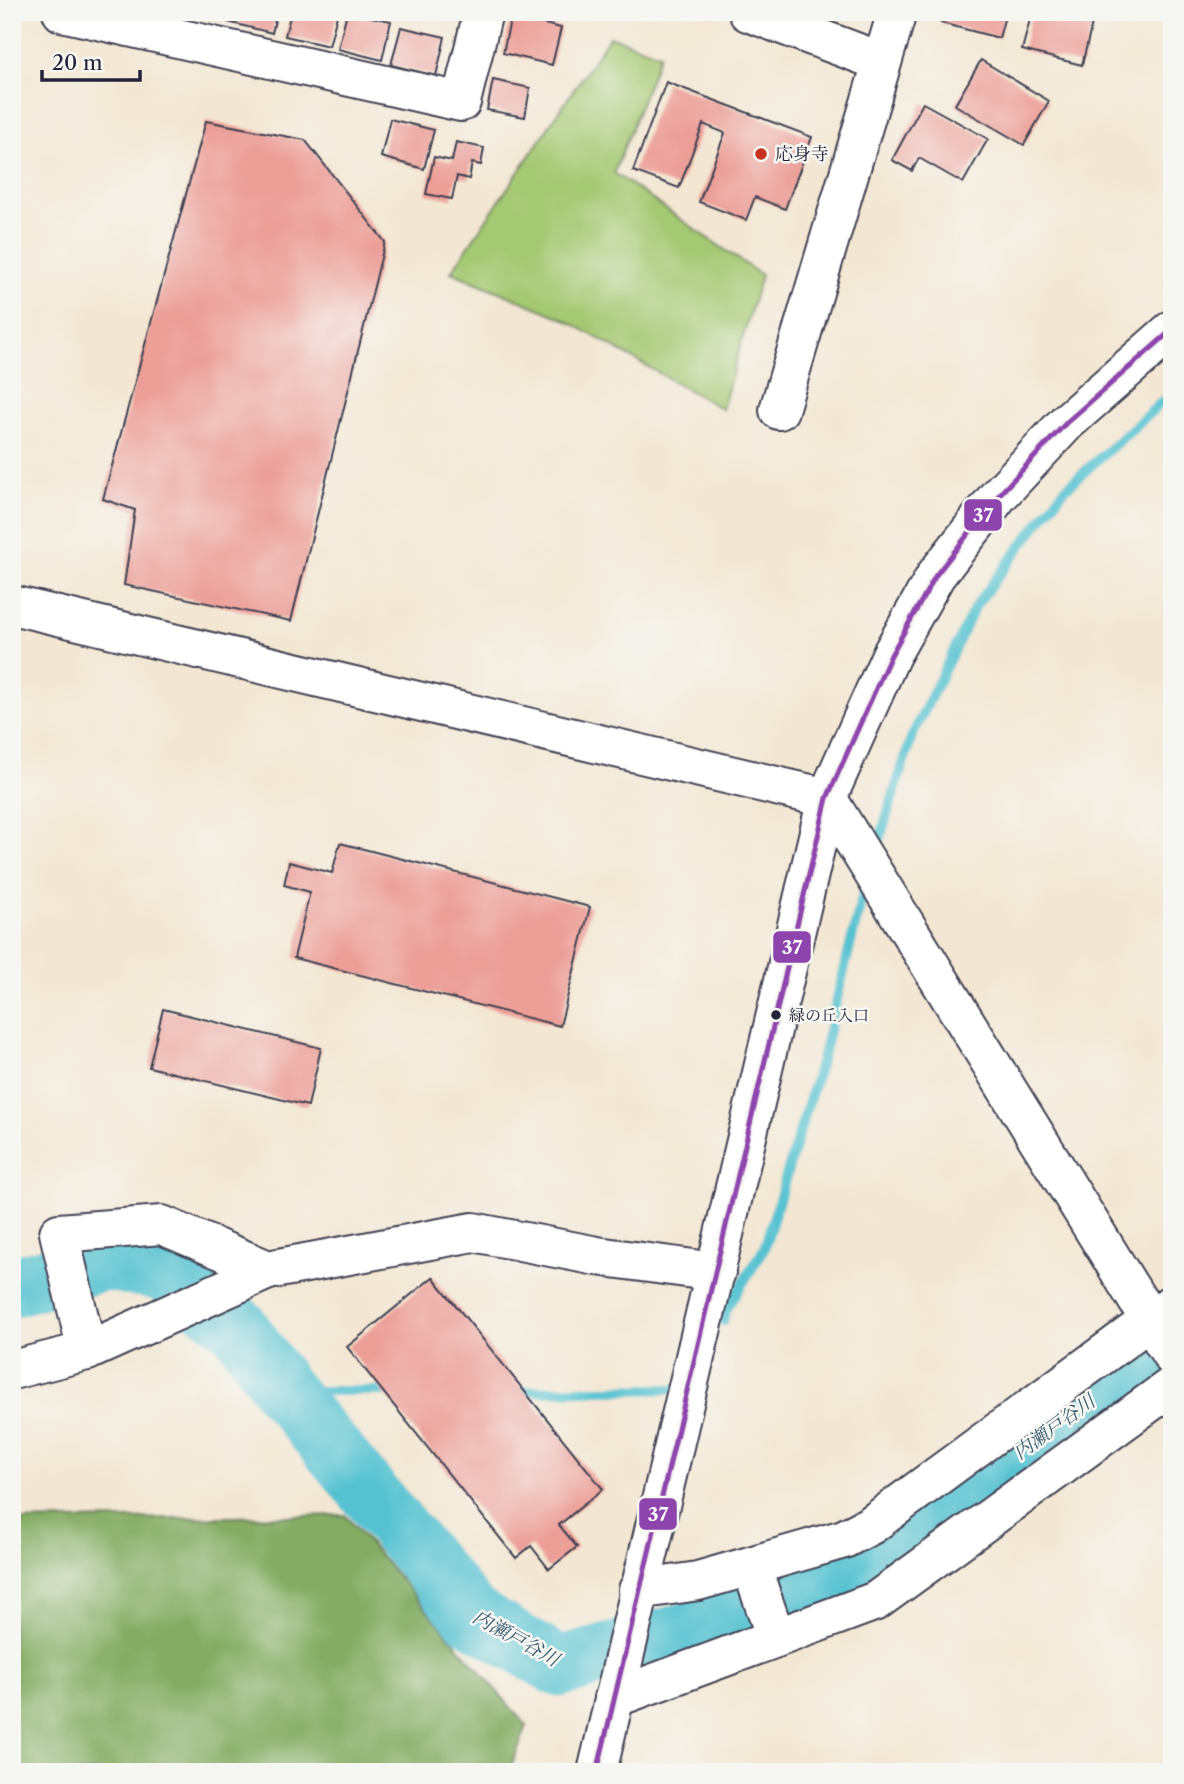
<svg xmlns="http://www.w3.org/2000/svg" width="1184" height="1784" font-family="'Libre Caslon Text','Noto Serif JP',serif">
<rect width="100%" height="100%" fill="#f6f6f2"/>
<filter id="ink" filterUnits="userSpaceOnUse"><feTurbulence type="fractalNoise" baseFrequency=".0143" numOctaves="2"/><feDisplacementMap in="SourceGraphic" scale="14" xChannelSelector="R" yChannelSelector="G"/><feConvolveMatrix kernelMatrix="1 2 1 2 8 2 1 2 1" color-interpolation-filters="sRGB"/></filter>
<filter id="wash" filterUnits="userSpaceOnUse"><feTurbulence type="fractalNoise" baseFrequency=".00686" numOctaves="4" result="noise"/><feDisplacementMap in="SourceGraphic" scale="28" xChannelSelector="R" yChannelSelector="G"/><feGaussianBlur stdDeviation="1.57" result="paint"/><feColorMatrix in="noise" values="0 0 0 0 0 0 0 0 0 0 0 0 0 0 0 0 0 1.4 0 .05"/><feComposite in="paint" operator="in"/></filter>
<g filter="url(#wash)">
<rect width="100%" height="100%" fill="#f3e7d3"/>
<!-- green -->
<path fill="#a5c872" stroke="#647556" stroke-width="2" d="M 610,36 L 660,54 L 614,173 L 761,275 L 722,409 L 562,318 L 451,272 Z"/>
<!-- forest -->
<path fill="#84ac64" stroke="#536750" stroke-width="2" d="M 345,1515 L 527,1726 L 509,1772 L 12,1772 L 12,1521 Z"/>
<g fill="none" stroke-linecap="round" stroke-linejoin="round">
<!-- stream -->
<g stroke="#57c2d1" stroke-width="10">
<path d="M 875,854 L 912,736 L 976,605 L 1064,490 L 1172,393"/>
<path d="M 723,1321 L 726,1310 L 764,1249 L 824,1051 L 866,882"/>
<path d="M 282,1389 L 302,1391 L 393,1391"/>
<path d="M 513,1391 L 680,1389"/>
</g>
<!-- river -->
<path stroke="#57c2d1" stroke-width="60" d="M 12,1287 L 104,1261 L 162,1271 L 238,1326 L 282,1389 L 472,1616 L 560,1667 L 670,1637 L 838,1583 L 1172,1341"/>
</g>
<g id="blocks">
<!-- building -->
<g fill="#ec9e97">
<path d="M 184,12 L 215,12 L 213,20 Z"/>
<path d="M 230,12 L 277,12 L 272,33 L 228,22 Z"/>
<path d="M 291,12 L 338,12 L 329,46 L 285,36 Z"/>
<path d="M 347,12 L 391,21 L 382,60 L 338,49 Z"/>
<path d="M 944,12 L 1006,12 L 999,38 L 941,23 Z"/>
<path d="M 1032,12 L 1048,12 L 1092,24 L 1082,65 L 1022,50 Z"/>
<path d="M 511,16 L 561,28 L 552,65 L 503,53 Z"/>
<path d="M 401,27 L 445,37 L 436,76 L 391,65 Z"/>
<path d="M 981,60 L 1049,101 L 1024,145 L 955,105 Z"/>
<path d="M 493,80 L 530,88 L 525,117 L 487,110 Z"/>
<path d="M 666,82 L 812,137 L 785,209 L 755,197 L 746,220 L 699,202 L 725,133 L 703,124 L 679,188 L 633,171 Z"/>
<path d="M 923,103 L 988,139 L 963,183 L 919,158 L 912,171 L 892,160 Z"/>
<path d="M 390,119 L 434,130 L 424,169 L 381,157 Z"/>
<path d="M 206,121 L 305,140 L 385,242 L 291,621 L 124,585 L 135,510 L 103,499 Z"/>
<path d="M 456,142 L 484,148 L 481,165 L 472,163 L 469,179 L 457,176 L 452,199 L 426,194 L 434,157 L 452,161 Z"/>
<path d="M 340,843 L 590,907 L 560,1026 L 294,958 L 310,892 L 284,885 L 289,862 L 332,873 Z"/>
<path d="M 163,1009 L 321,1048 L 308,1106 L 149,1067 Z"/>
<path d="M 433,1277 L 603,1489 L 559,1525 L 577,1547 L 549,1569 L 531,1546 L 516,1558 L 347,1347 Z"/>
</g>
</g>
</g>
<g filter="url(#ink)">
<use href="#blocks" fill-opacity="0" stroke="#414052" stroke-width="2"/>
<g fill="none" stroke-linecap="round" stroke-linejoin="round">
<!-- minor casing -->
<g stroke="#414052" stroke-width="42">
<g id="minor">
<path d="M 62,12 L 461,102 L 483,12"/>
<path d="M 748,12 L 882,62"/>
<path d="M 779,410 L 897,12"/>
<path d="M 12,605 L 827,798 L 1172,1356"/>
<path d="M 87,1351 L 59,1233 L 162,1225 L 268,1270 L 473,1232 L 597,1256 L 716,1272"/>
<path d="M 12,1370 L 87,1351 L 268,1270"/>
<path d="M 751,1566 L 776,1638"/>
<path d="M 638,1590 L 698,1581 L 844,1539 L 871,1525 L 1172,1304"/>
<path d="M 614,1698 L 876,1601 L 1172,1386"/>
<path d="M 597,1772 L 827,798 L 891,655 L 936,575 L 998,496 L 1067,422 L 1172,330"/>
</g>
</g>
<!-- minor -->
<use href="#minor" stroke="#fff" stroke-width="38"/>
<!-- bus-1 casing -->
<g stroke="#f6f6f2" stroke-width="10">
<path id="bus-1" d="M 597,1772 L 827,798 L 891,655 L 936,575 L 998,496 L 1067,422 L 1172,330"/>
</g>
<!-- bus-1 -->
<use href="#bus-1" stroke="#8e44ad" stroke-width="5"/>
</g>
</g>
<!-- markers -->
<circle fill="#c8321e" stroke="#f6f6f2" stroke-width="2.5" cx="761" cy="154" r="7"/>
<circle fill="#22223b" stroke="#f6f6f2" stroke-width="2.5" cx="776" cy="1015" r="6"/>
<g text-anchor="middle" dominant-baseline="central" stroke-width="5" stroke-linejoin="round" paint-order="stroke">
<!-- bus labels -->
<g font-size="16" fill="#22223b" stroke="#f6f6f2" text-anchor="start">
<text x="789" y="1015">緑の丘入口</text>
</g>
<!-- poi labels -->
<g font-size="18" fill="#22223b" stroke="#f6f6f2" text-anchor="start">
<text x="775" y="154">応身寺</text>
</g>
<!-- water labels -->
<g font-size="19" font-style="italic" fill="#355a70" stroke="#f6f6f2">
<text transform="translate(1054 1427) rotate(-36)">内瀬戸谷川</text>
<text transform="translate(516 1638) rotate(29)">内瀬戸谷川</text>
</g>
</g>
<g stroke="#f6f6f2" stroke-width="2.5">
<rect x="963" y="498" width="40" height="34" rx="7" fill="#8e44ad"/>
<rect x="772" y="930" width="40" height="34" rx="7" fill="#8e44ad"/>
<rect x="638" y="1497" width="40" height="34" rx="7" fill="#8e44ad"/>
</g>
<g font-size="19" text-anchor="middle" font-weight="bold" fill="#fff">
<text x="983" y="522">37</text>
<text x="792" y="954">37</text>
<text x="658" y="1521">37</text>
</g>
<!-- margin -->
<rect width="1184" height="1784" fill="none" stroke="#f6f6f2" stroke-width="42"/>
<!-- scale -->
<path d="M42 70v10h98v-10" fill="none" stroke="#22223b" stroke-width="3.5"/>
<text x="52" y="70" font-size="21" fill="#22223b" stroke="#f6f6f2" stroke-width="5" paint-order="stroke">20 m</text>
</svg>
